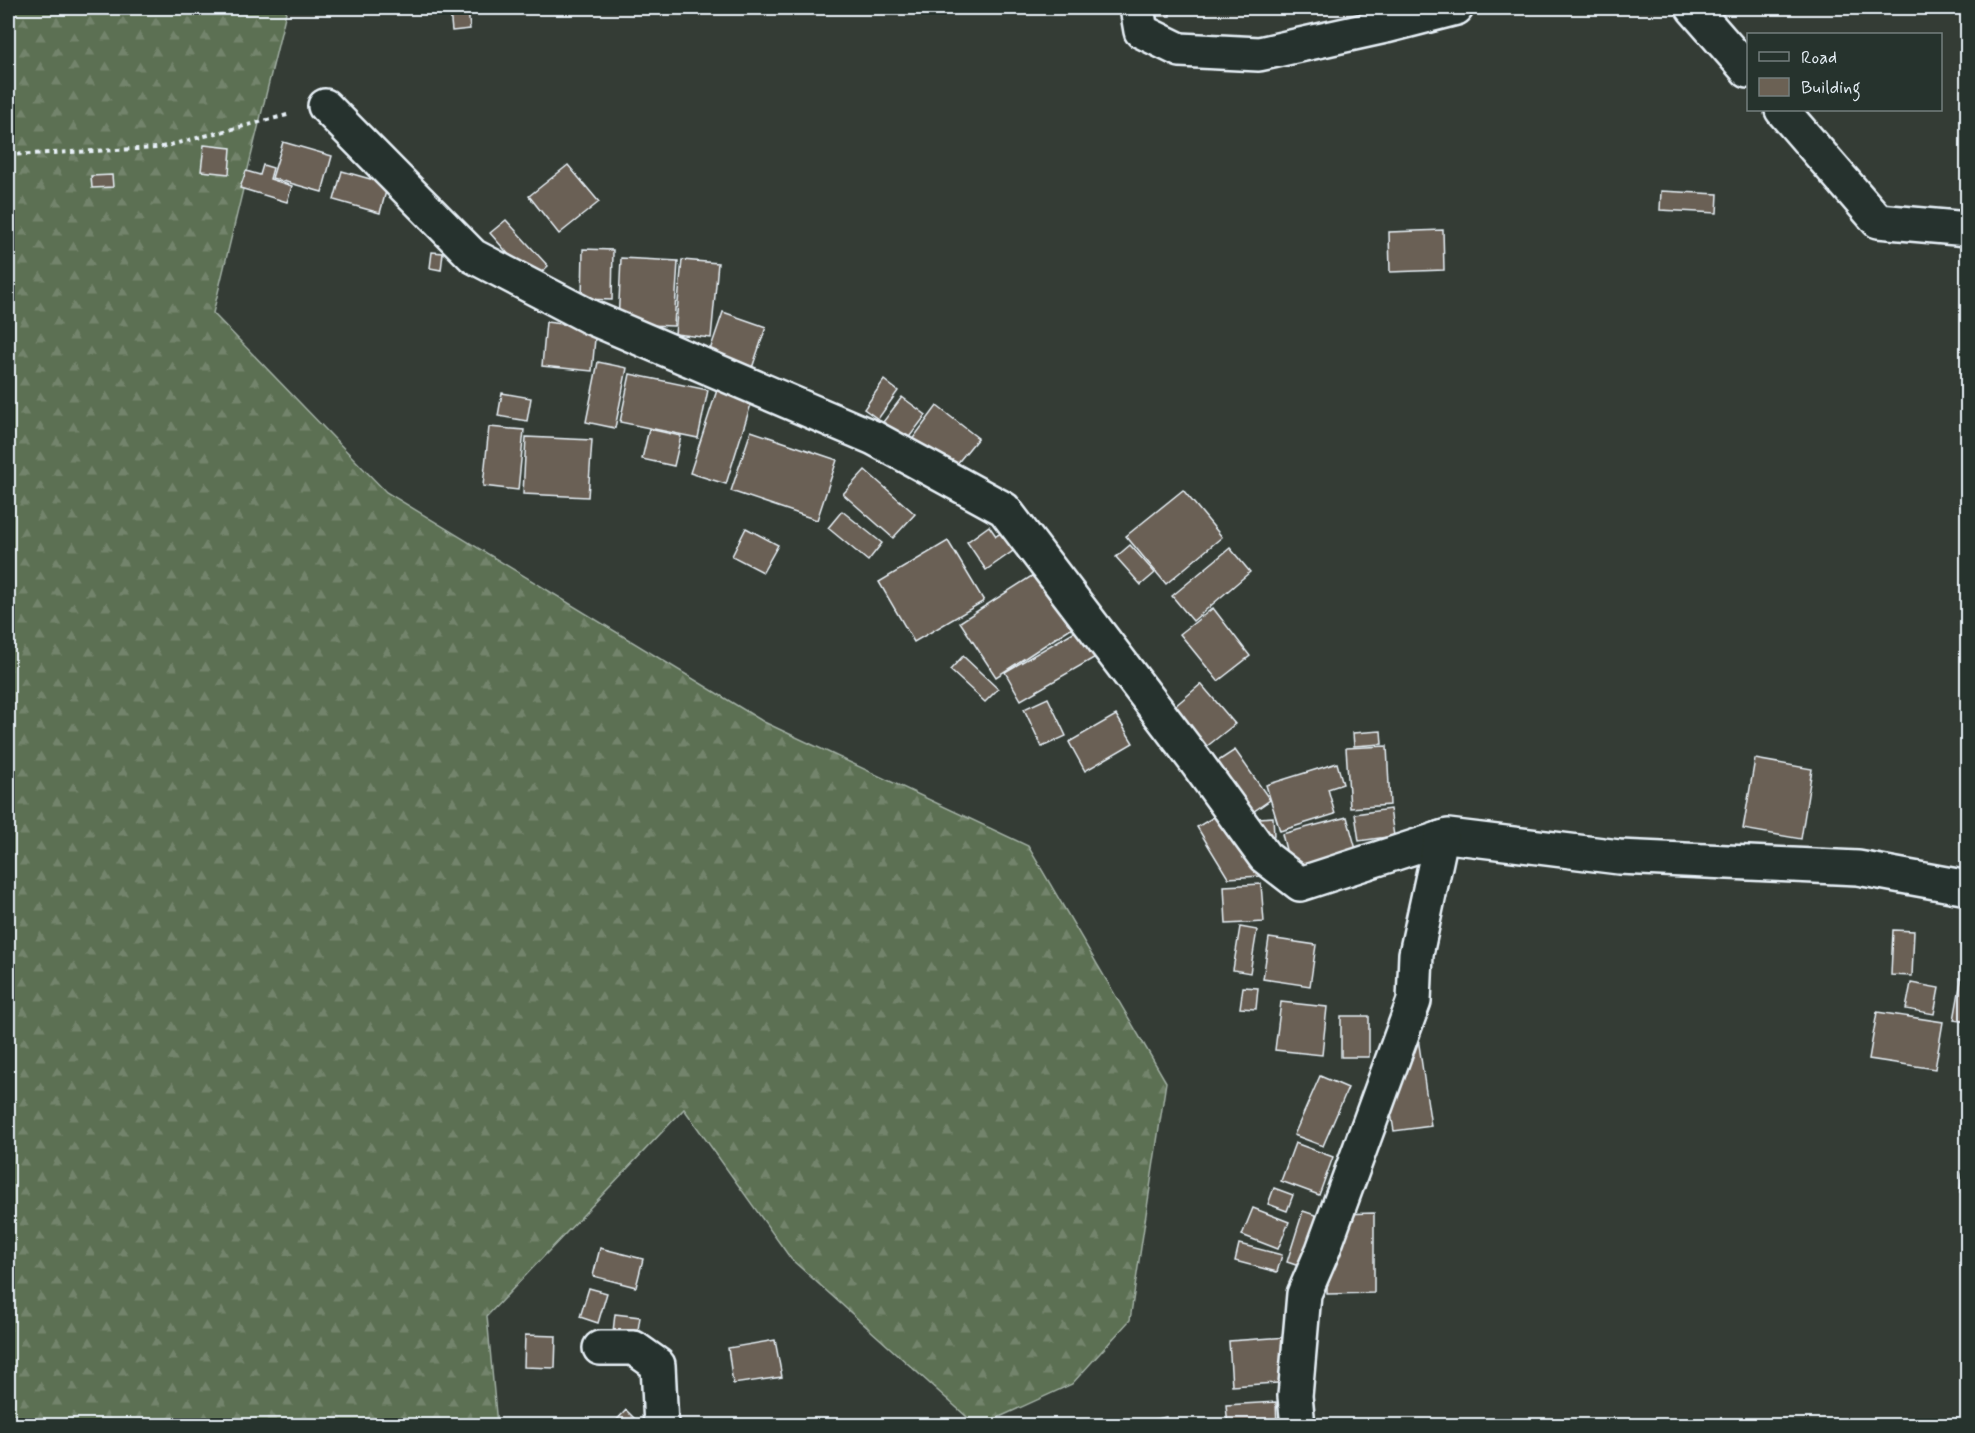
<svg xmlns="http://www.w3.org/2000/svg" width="1975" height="1433" font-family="Mynerve,sans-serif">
<defs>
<pattern id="forest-firs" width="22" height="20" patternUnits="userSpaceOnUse" patternTransform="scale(1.5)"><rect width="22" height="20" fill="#5c6f52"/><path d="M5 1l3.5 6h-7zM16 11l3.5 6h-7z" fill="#73846c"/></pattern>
</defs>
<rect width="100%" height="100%" fill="#343c35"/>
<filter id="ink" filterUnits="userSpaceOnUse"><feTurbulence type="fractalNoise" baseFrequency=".0167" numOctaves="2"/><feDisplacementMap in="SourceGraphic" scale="12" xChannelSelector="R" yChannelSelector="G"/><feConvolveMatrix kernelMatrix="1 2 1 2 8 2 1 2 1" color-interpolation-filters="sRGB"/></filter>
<g filter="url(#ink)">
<!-- forest -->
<path fill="url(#forest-firs)" stroke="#a2b0a5" stroke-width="1.5" d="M 8,8 L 287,8 L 213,313 L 386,492 L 764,722 L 1028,846 L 1166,1082 L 1130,1320 L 1072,1384 L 982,1425 L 976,1425 L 791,1259 L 684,1109 L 487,1316 L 497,1425 L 8,1425 Z"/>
<!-- building -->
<g fill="#6b6154" stroke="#e8f1f8" stroke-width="1.5">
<rect x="1149" y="8" width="21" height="8"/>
<path d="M 468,9 L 470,29 L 452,31 L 450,11 Z"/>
<path d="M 283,142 L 332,156 L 322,192 L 272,178 Z"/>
<path d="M 204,145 L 231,148 L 229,174 L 201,171 Z"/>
<path d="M 263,165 L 273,168 L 270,179 L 292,186 L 287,202 L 240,188 L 246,171 L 260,175 Z"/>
<path d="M 568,165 L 599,202 L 559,234 L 529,196 Z"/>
<path d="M 342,171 L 388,184 L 380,213 L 334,200 Z"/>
<path d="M 112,175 L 113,187 L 92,188 L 91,176 Z"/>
<path d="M 1661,191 L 1718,194 L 1717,213 L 1660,210 Z"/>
<path d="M 506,220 L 548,266 L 532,281 L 490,233 Z"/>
<path d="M 1443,230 L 1444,270 L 1390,272 L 1389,232 Z"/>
<path d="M 583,249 L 613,250 L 612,300 L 582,299 Z"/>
<path d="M 432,252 L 443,253 L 441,270 L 430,268 Z"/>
<path d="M 621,258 L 678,261 L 674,326 L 618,324 Z"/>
<path d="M 682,260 L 718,263 L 711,338 L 675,334 Z"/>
<path d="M 723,312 L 766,327 L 751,371 L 708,356 Z"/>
<path d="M 546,322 L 596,328 L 592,371 L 542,366 Z"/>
<path d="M 598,362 L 627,368 L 615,428 L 586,422 Z"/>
<path d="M 630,374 L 708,390 L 698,438 L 620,422 Z"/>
<path d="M 884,380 L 898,391 L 878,419 L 864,409 Z"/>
<path d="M 717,390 L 752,401 L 726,484 L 690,473 Z"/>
<path d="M 502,393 L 531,398 L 527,421 L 498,416 Z"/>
<path d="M 902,397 L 926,415 L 904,444 L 880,426 Z"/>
<path d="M 937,406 L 978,438 L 951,471 L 911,441 Z"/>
<path d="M 489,427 L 524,430 L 518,490 L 483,486 Z"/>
<path d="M 649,429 L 681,436 L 674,466 L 642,459 Z"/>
<path d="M 751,431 L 837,460 L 817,520 L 731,491 Z"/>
<path d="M 526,437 L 592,440 L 588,497 L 523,494 Z"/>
<path d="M 865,470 L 915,514 L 893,538 L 843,494 Z"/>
<path d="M 1183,490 L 1222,537 L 1166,584 L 1126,536 Z"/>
<path d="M 842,511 L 882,543 L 868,561 L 828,528 Z"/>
<path d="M 989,526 L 996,536 L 1001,533 L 1013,551 L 986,570 L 967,542 Z"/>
<path d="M 746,528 L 778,545 L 763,572 L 732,556 Z"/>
<path d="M 948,541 L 984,601 L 914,642 L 879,582 Z"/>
<path d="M 1130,545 L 1155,573 L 1141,585 L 1116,557 Z"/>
<path d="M 1230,548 L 1250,572 L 1193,621 L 1172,596 Z"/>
<path d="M 1038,572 L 1074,626 L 996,677 L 960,622 Z"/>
<path d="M 1213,608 L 1250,656 L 1218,681 L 1180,634 Z"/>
<path d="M 1082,627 L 1099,655 L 1021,700 L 1005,672 Z"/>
<path d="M 963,656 L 998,689 L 985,702 L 950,670 Z"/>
<path d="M 1201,684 L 1235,724 L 1201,751 L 1168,712 Z"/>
<path d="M 1048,698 L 1066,736 L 1042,747 L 1024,709 Z"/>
<path d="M 1116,715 L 1133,743 L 1085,771 L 1069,742 Z"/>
<path d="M 1381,731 L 1382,744 L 1354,746 L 1353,733 Z"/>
<path d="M 1387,746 L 1390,805 L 1350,808 L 1346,748 Z"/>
<path d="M 1235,750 L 1270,800 L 1244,818 L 1209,767 Z"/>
<path d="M 1755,759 L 1812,769 L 1801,839 L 1743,829 Z"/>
<path d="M 1337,763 L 1343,784 L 1328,789 L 1335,814 L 1280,831 L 1266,785 Z"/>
<path d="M 1390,809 L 1394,836 L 1359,841 L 1355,814 Z"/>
<path d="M 1222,812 L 1260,876 L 1228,878 L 1197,827 Z"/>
<path d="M 1273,817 L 1274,836 L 1260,837 L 1259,818 Z"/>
<path d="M 1347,817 L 1357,853 L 1291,870 L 1282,834 Z"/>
<path d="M 1261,884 L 1264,922 L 1226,924 L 1224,886 Z"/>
<path d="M 1240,927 L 1257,930 L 1250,973 L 1233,970 Z"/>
<path d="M 1893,930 L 1914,931 L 1912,976 L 1891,975 Z"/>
<path d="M 1269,938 L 1316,945 L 1310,986 L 1263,979 Z"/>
<path d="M 1968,942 L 1968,1022 L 1954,1020 Z"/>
<path d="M 1911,983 L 1939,988 L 1934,1014 L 1906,1009 Z"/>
<path d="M 1243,987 L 1258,988 L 1256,1009 L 1240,1008 Z"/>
<path d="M 1281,1002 L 1327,1007 L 1322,1055 L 1275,1050 Z"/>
<path d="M 1877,1012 L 1943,1022 L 1935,1069 L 1869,1059 Z"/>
<rect x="1341" y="1016" width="28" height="41"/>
<path d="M 1417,1031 L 1431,1126 L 1394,1131 L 1387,1089 Z"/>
<path d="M 1320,1076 L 1348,1088 L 1323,1146 L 1294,1135 Z"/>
<path d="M 1968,1127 L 1968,1192 L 1960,1192 Z"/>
<path d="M 1295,1143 L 1333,1157 L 1319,1195 L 1281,1181 Z"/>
<path d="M 1274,1188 L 1293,1195 L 1287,1211 L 1268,1204 Z"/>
<path d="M 1253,1208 L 1289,1222 L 1278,1249 L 1242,1235 Z"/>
<path d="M 1303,1211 L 1321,1217 L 1305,1268 L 1287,1262 Z"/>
<path d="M 1374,1213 L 1374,1293 L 1327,1294 L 1327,1241 L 1340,1214 Z"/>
<path d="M 1239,1244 L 1282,1255 L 1277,1272 L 1235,1261 Z"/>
<path d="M 600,1248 L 643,1259 L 636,1287 L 593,1276 Z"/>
<path d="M 589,1288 L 607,1293 L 598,1323 L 580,1317 Z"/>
<path d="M 615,1314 L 640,1317 L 637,1336 L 613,1332 Z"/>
<path d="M 525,1335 L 556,1336 L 555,1368 L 524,1367 Z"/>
<path d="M 1288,1337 L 1291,1382 L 1232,1386 L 1229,1341 Z"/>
<path d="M 775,1340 L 782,1377 L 733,1384 L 728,1348 Z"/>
<path d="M 1276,1402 L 1277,1426 L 1228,1426 L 1226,1405 Z"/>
<path d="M 626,1410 L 642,1426 L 611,1426 Z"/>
<path d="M 1166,1417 L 1168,1426 L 1145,1426 L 1144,1422 Z"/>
</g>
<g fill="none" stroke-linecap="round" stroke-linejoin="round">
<!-- street casing -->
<g stroke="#e8f1f8" stroke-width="38">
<g id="street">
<path d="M 1137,8 L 1141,31 L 1180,50 L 1259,54 L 1386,26 L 1456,8"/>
<path d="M 1693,8 L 1748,71"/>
<path d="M 325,106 L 473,256 L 590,317 L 874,438 L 1004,509 L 1194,759 L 1265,857 L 1300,884 L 1448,836 L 1619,857 L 1858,868 L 1968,888"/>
<path d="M 1782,110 L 1878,221 L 1968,229"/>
<path d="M 600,1348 L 634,1348 L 658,1365 L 661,1426"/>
<path d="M 1298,1426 L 1295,1396 L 1304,1294 L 1323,1250 L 1414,1001 L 1416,954 L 1441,838"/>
</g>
</g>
<!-- path -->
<path stroke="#e8f1f8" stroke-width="4" stroke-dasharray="4.5 4.5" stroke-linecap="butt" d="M 8,155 L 158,148 L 291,114"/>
<!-- street -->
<use href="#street" stroke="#26332d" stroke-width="33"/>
</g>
</g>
<!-- margin -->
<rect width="1975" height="1433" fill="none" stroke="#26332d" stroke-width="30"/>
<rect x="15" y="15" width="1945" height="1403" fill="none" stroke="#e8f1f8" stroke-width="2" filter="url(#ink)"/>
<!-- legend -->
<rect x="1747" y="33" width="195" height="78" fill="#26332d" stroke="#747f7e" stroke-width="1.5"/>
<rect x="1759" y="52" width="30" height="9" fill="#26332d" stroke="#747f7e" stroke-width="1.5"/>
<text x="1801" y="63" font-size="18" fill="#e8f1f8">Road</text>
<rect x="1759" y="78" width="30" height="18" fill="#6b6154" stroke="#747f7e" stroke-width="1.5"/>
<text x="1801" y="93" font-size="18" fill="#e8f1f8">Building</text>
</svg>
